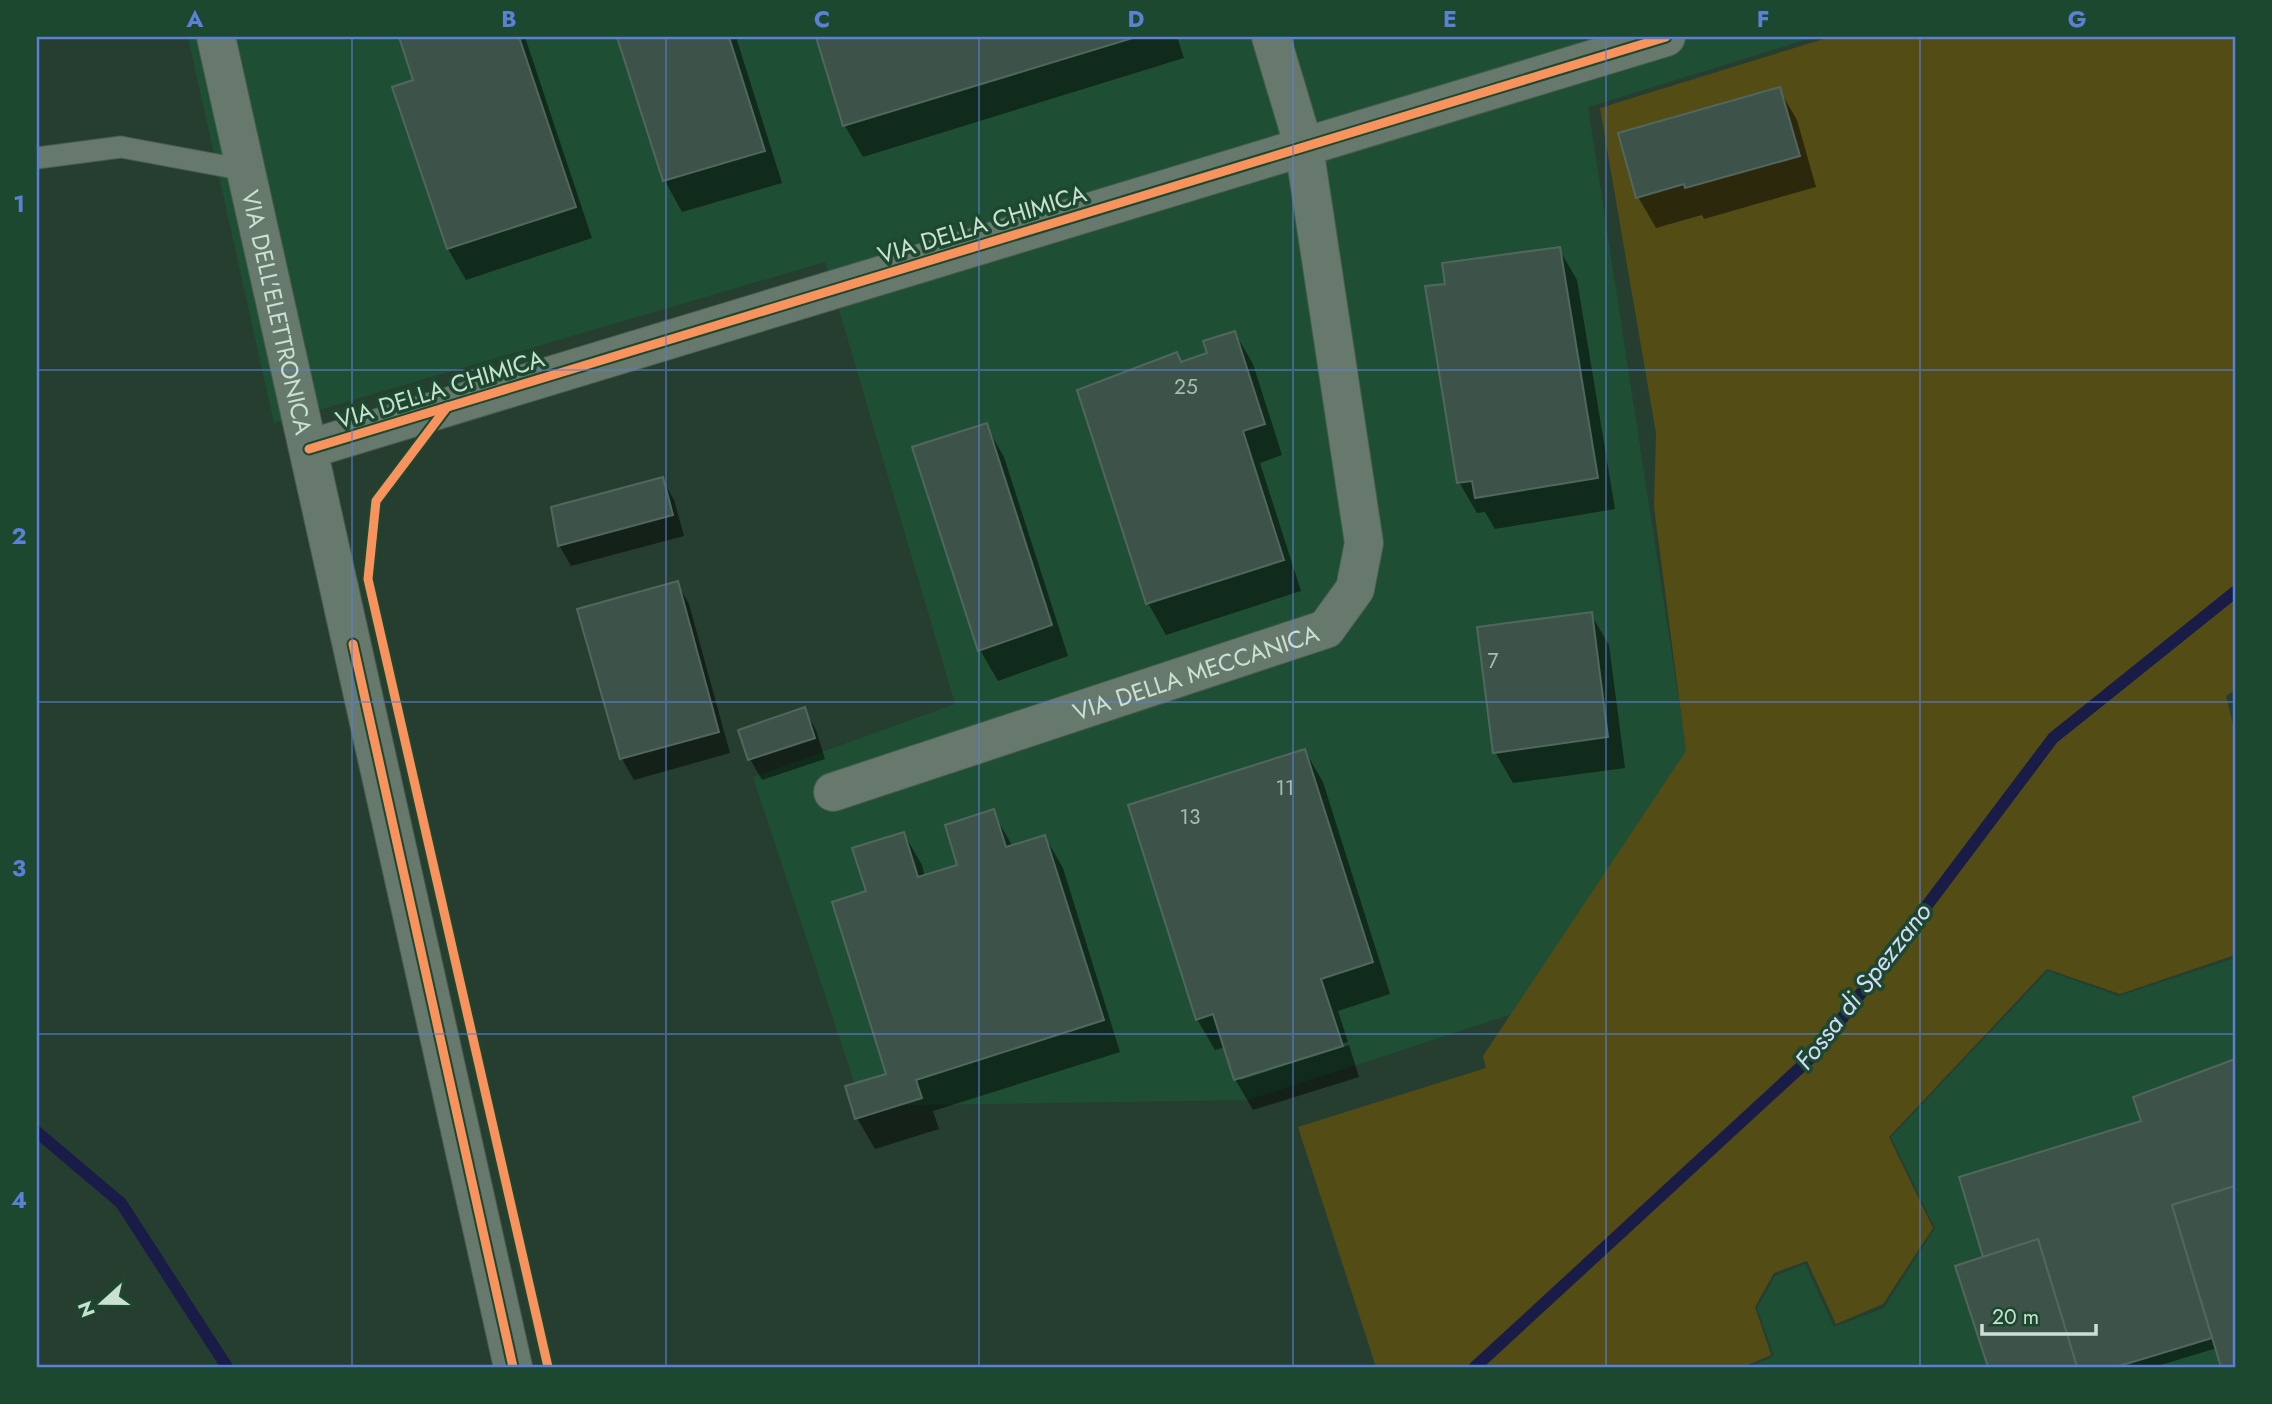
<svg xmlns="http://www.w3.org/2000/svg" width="2272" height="1404" font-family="Jost,sans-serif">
<rect width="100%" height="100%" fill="#263e30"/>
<!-- built -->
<g fill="#1e4f34">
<path d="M 188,37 L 1815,37 L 1588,107 L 1687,754 L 1518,1012 L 1249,1100 L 862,1106 L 753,777 L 955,704 L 825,262 L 274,423 Z"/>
<path d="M 2235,958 L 2235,1367 L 1750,1367 L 1774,1356 L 1757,1308 L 1775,1276 L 1805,1264 L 1834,1327 L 1884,1308 L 1935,1228 L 1891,1137 L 2048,971 L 2119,996 Z"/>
</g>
<!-- green -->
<path fill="#544c15" d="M 1830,37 L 2235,37 L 2235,690 L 2226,696 L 2235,732 L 2235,955 L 2120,994 L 2047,969 L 1889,1137 L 1933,1228 L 1883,1304 L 1836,1324 L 1807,1261 L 1774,1273 L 1755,1307 L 1771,1355 L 1743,1367 L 1376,1367 L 1298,1127 L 1486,1068 L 1483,1056 L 1686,751 L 1654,507 L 1656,433 L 1600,108 Z"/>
<!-- shadow -->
<g fill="#0007">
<path d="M 400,37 L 525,37 L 592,238 L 466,280 L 448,249 L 395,88 L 415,81 Z"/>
<path d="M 619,37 L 736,37 L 782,183 L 682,212 L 665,181 Z"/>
<path d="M 817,37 L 1177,37 L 1184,58 L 863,157 L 845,126 Z"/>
<path d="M 1779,89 L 1797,120 L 1816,187 L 1704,219 L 1702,215 L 1656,228 L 1638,197 Z"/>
<path d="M 1559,249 L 1577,280 L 1615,509 L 1495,529 L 1485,512 L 1477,513 L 1459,482 L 1447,285 Z"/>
<path d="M 1235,333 L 1253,364 L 1282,455 L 1260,463 L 1301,591 L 1166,635 L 1148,603 L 1182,363 L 1209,354 Z"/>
<path d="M 986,426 L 1004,457 L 1068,656 L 998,681 L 980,650 Z"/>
<path d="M 662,479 L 674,500 L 684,536 L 571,566 L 559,545 Z"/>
<path d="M 677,583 L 689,604 L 730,753 L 634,780 L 622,759 L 579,610 Z"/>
<path d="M 1591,614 L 1609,645 L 1625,768 L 1513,783 L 1495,752 Z"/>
<path d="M 804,709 L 816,730 L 825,759 L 762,780 L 750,759 Z"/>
<path d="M 1305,751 L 1323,782 L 1390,994 L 1338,1011 L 1348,1042 L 1240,1076 L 1240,1080 L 1349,1045 L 1359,1077 L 1253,1110 L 1235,1079 L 1225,1047 L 1215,1050 L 1197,1019 Z"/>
<path d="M 993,812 L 1013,847 L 1045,837 L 1063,868 L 1120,1052 L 933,1111 L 939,1129 L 875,1149 L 857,1118 L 888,1075 L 868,892 L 904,834 L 922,865 L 925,877 L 959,866 Z"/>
<path d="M 2235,1061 L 2235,1367 L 2223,1367 L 2217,1348 L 2154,1367 L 1990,1367 L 1958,1267 L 1985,1258 L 2144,1123 L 2135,1098 Z"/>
</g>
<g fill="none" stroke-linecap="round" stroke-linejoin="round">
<!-- stream -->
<g stroke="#191c47" stroke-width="12">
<path d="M 37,1132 L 121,1203 L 227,1367"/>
<path d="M 1475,1367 L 1816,1053 L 2053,738 L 2235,592"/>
</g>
</g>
<!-- building -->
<g fill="#3d534a" stroke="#51675e" stroke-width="2">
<path d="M 399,37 L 519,37 L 576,207 L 447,249 L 392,87 L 413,80 Z"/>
<path d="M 617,37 L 729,37 L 765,151 L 663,181 Z"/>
<path d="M 816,37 L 1136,37 L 843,126 Z"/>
<path d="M 1780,87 L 1800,156 L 1685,188 L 1684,184 L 1636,198 L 1618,133 Z"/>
<path d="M 1560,247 L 1598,478 L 1475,498 L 1472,481 L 1457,483 L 1425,286 L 1445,284 L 1442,263 Z"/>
<path d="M 1235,331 L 1265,424 L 1243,431 L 1284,560 L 1146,604 L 1077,390 L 1177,352 L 1181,362 L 1207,353 L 1203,341 Z"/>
<path d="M 987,423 L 1052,625 L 978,651 L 912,447 Z"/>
<path d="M 663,477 L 673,515 L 558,546 L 551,507 Z"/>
<path d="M 678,581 L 719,732 L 620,759 L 577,609 Z"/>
<path d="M 1592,612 L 1608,737 L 1493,753 L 1477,627 Z"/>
<path d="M 805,707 L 815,738 L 748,760 L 738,730 Z"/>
<path d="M 1305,749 L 1373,962 L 1321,979 L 1343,1046 L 1234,1080 L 1213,1014 L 1196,1020 L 1128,805 Z"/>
<path d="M 994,809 L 1006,847 L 1045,835 L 1104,1020 L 916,1080 L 922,1098 L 855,1119 L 845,1086 L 886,1074 L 832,902 L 866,891 L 852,848 L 904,832 L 918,877 L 957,865 L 945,825 Z"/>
<path d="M 2235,1059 L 2235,1186 L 2172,1205 L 2212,1338 L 2116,1367 L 2077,1367 L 2038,1239 L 1983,1257 L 1959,1177 L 2141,1121 L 2133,1097 Z"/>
<path d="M 2235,1186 L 2235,1367 L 2221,1367 L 2172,1205 Z"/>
<path d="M 2038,1239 L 2077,1367 L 1988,1367 L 1955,1266 Z"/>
</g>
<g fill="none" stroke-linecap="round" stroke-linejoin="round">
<!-- lane casing -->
<g stroke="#475c50" stroke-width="23">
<path id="lane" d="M 37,158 L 121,147 L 245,170"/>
</g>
<!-- street casing -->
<g stroke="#475c50" stroke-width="40">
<g id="street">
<path d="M 309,449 L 1666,37"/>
<path id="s1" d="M 833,792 L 1326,629 L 1355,589 L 1364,543 L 1304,147 L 1271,37"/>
</g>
</g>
<!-- secondary casing -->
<g stroke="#475c50" stroke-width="40">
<g id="secondary">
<path id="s2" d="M 216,37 L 513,1367"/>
</g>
</g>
<!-- lane -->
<use href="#lane" stroke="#67796d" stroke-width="21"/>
<!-- street -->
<use href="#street" stroke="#67796d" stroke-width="38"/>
<!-- secondary -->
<use href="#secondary" stroke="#67796d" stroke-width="38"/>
<!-- cycleway casing -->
<g stroke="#1c482f" stroke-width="13">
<g id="cycleway">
<path d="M 447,407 L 376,501 L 368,579 L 548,1367"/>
<path d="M 309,449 L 1666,37"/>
<path d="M 353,644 L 513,1367"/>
</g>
</g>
<!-- cycleway -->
<use href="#cycleway" stroke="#f8935d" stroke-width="9"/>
</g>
<!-- grid -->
<path fill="none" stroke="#5a81d6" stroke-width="2" stroke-opacity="0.55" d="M 352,37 L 352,1367M 666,37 L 666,1367M 979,37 L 979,1367M 1293,37 L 1293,1367M 1606,37 L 1606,1367M 1920,37 L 1920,1367M 37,370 L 2235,370M 37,702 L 2235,702M 37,1034 L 2235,1034"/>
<g text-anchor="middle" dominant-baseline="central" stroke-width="7" stroke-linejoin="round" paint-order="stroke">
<!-- number labels -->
<g font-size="21" fill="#a7beaf">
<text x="1186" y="387">25</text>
<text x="1493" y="661">7</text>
<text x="1285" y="788">11</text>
<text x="1190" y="817">13</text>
</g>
<!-- street labels -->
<g font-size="24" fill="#cae1d1" stroke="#1c482f">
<text transform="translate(982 224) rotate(-17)">VIA DELLA CHIMICA</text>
<text stroke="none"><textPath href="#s2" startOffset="282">VIA DELL'ELETTRONICA</textPath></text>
<text transform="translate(440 389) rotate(-17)">VIA DELLA CHIMICA</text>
<text stroke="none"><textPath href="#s1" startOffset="382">VIA DELLA MECCANICA</textPath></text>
</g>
<!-- water labels -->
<g font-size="26" font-style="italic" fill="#d3dafc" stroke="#1c482f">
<text transform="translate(1863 986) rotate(-52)">Fossa di Spezzano</text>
</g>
</g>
<!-- border -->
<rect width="2272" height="1404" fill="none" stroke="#1c482f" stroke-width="77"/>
<!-- north arrow -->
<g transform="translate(102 1303) rotate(249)" stroke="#1c482f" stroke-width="5" paint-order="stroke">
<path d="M0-5L12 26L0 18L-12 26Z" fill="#cae1d1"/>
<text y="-10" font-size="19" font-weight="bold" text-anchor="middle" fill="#cae1d1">N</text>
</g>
<!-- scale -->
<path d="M1982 1324v10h114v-10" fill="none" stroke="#cae1d1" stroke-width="3.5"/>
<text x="1992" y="1324" font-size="21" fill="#cae1d1" stroke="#1c482f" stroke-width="5" paint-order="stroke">20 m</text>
<rect x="38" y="38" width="2196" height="1328" fill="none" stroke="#5a81d6" stroke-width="2.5"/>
<g font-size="23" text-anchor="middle" font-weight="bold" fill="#5a81d6">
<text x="195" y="27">A</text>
<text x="509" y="27">B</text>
<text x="822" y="27">C</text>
<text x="1136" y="27">D</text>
<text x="1450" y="27">E</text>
<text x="1763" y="27">F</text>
<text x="2077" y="27">G</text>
<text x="19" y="212">1</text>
<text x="19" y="544">2</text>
<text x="19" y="876">3</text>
<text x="19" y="1208">4</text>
</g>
</svg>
